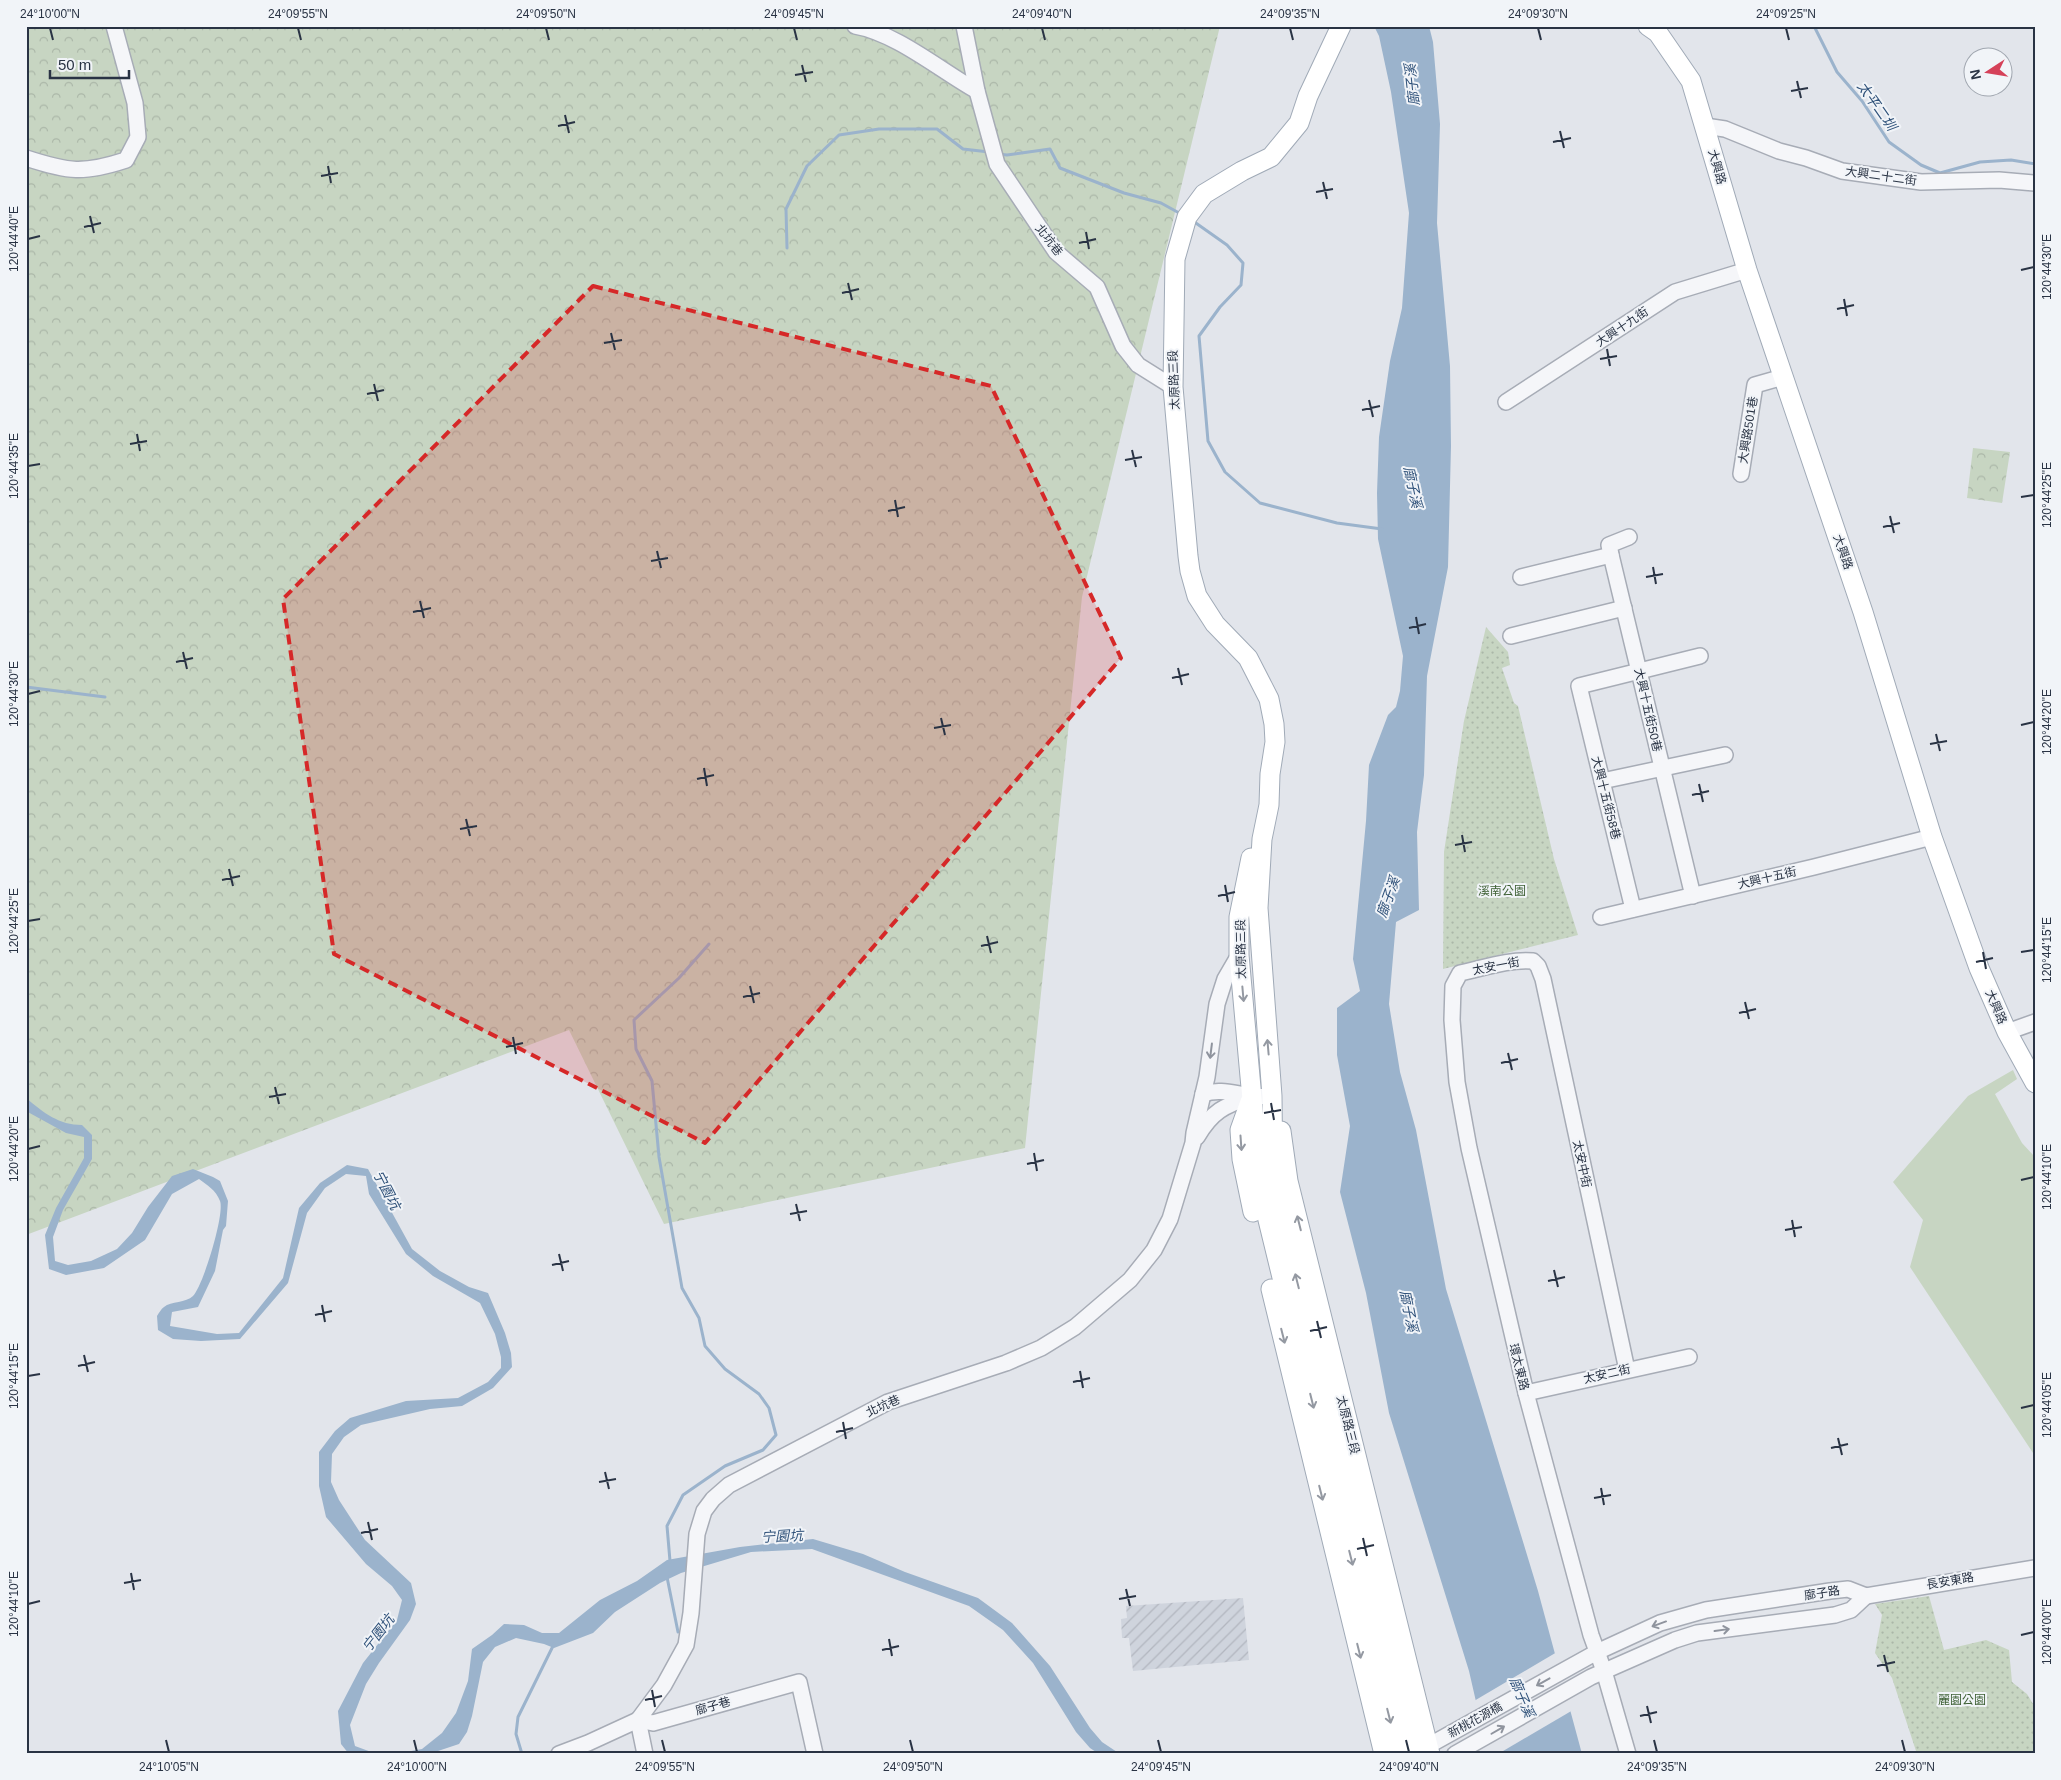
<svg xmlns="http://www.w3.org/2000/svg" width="2061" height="1780" font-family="Helvetica,'Noto Sans TC',sans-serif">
<defs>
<pattern id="industrial-furrows" width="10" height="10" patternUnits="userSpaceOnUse" patternTransform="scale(1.25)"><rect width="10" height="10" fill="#cfd4dd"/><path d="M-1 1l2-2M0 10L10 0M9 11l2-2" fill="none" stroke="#b2b6bf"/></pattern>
<pattern id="grass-dots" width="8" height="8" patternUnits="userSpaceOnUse" patternTransform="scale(1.25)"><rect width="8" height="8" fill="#c7d5c2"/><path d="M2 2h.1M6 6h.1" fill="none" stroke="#abb7a8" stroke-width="1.8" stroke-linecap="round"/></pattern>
<pattern id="forest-crowns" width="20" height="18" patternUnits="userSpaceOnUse" patternTransform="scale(1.25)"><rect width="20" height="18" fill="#c7d5c2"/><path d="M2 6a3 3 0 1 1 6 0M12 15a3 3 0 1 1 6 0" fill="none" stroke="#abb7a8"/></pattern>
</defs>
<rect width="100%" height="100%" fill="#e2e5eb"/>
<!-- industrial -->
<path fill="url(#industrial-furrows)" d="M 1243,1598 L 1249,1660 L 1133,1671 L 1129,1638 L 1122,1638 L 1121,1619 L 1127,1618 L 1126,1606 Z"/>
<!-- grass -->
<g fill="url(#grass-dots)">
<path d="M 1486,627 L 1508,652 L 1510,665 L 1502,668 L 1514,703 L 1518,706 L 1554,859 L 1578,935 L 1443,969 L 1444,852 L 1464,721 Z"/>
<path d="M 1929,1596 L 1944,1650 L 1986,1640 L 2009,1650 L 2012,1682 L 2027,1694 L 2035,1707 L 2035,1754 L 1917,1754 L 1892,1678 L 1875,1653 L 1882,1615 L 1875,1604 Z"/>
</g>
<!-- forest -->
<g fill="url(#forest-crowns)">
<path d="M 26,26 L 1220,26 L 1082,597 L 1025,1148 L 664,1224 L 569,1030 L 26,1235 Z"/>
<path d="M 1973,448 L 2010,452 L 2002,503 L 1967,498 Z"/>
</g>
<!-- garden -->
<path fill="#c7d5c2" d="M 2013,1070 L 2017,1079 L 1995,1094 L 2022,1143 L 2035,1157 L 2035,1456 L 1910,1267 L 1923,1220 L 1893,1182 L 1968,1096 Z"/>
<!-- water -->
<g fill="#9bb3cc">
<path d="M 1374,26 L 1429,26 L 1433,42 L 1440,124 L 1437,223 L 1450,366 L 1451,446 L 1448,567 L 1427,676 L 1424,775 L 1417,832 L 1419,910 L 1396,922 L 1389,1004 L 1400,1072 L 1416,1130 L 1446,1289 L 1538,1591 L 1582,1754 L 1488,1754 L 1469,1671 L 1389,1413 L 1366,1293 L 1340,1192 L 1350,1126 L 1337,1055 L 1337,1008 L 1360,991 L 1353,959 L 1366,821 L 1369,765 L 1388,715 L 1396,707 L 1400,691 L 1403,656 L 1378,539 L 1377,493 L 1379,437 L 1390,361 L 1402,308 L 1409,213 L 1391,92 L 1379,36 Z"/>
<path d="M 26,1098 C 44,1113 59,1125 82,1125 L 92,1135 L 92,1159 L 63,1210 L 53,1237 L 55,1261 L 68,1265 L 91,1261 L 117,1249 L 132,1233 L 148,1207 L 172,1176 L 193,1169 L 213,1177 L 220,1181 L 228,1201 L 226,1226 L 223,1230 L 215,1271 L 198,1307 L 172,1312 L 170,1326 L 217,1334 L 239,1333 L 283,1278 L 299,1208 L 320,1183 L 347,1165 L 368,1169 L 412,1249 L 440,1271 L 469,1287 L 488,1293 L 505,1333 L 511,1353 L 512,1367 L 493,1388 L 462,1406 L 430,1409 L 361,1425 L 344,1437 L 332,1454 L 331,1482 L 339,1500 L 365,1540 L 411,1583 L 416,1604 L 410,1620 L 379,1663 L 366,1684 L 350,1725 L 355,1746 L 374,1753 L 394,1754 L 349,1754 L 341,1744 L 338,1711 L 363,1663 L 397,1620 L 402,1600 L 392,1586 L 366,1564 L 326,1517 L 319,1486 L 319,1452 L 335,1431 L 350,1418 L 406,1401 L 458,1398 L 488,1382 L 501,1368 L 501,1357 L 495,1334 L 480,1303 L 433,1276 L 406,1254 L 369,1194 L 366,1176 L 346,1174 L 325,1188 L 307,1213 L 288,1283 L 240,1339 L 201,1341 L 173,1339 L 158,1330 L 157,1316 C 159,1313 161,1309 164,1307 C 171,1301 186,1303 193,1296 C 203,1286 225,1214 220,1201 C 216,1190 207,1185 199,1179 L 172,1194 L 145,1240 L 104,1268 L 66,1275 L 49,1269 L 45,1235 L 56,1208 L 84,1158 L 84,1137 L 66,1133 L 26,1111 Z"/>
<path d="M 813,1539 L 863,1554 L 905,1572 L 978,1598 L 1012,1623 L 1050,1666 L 1090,1728 L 1102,1742 L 1120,1754 L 1099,1754 L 1090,1748 L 1076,1732 L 1033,1663 L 1003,1630 L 969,1606 L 812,1549 L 751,1552 L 681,1573 L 660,1583 L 615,1612 L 593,1633 L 554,1648 L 544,1644 L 516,1638 L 495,1647 L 483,1662 L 472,1716 L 467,1732 L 459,1744 L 429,1754 L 395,1754 L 422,1749 L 442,1733 L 456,1713 L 468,1681 L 472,1649 L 492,1635 L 504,1624 L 524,1625 L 542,1633 L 559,1633 L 600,1600 L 637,1581 L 667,1560 L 740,1547 Z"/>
</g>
<!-- pier -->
<path fill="#e2e5eb" d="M 1557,1652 L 1573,1710 L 1498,1754 L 1486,1754 L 1474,1701 Z"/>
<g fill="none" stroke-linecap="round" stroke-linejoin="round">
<!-- stream -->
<g stroke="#9bb3cc" stroke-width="3">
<path d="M 1814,26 L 1837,72 L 1862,101 L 1889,142 L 1921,165 L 1940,173 L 1980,162 L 2011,160 L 2035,164"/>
<path d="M 998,154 L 1007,155 L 1050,149 L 1060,168 L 1124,193 L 1161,203 L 1181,214"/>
<path d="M 1193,221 L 1227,245 L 1243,263 L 1241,285 L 1220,307 L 1199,336 L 1208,441 L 1225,472 L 1260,503 L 1337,523 L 1382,529"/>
<path d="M 787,248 L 786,209 L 807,166 L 839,135 L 879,129 L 937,129 L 963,149 L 989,152"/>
<path d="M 26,687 L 105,697"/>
<path d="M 670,1561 L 667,1526 L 683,1495 L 725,1466 L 763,1450 L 776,1435 L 769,1408 L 759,1394 L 725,1369 L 705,1346 L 699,1318 L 682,1288 L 659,1157 L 652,1081 L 636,1049 L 634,1020 L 679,978 L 709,944"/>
<path d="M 667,1577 L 678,1632"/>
<path d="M 522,1754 L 516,1734 L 518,1717 L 554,1644"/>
</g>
<!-- minor casing -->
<g stroke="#a7acb6" stroke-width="18">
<g id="minor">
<path d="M 855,26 C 896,33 941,71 977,91"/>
<path d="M 964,26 L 977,91 L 997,164 L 1056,252 L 1097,287 L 1123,346 L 1138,365 L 1173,387"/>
<path d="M 1705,126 L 1725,129 L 1779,151 L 1806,158 L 1842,171 L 1921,182 L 1999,180 L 2035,183"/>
<path d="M 26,158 C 69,172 83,174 126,160 L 138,137 L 135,103 L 114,26"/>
<path d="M 1506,402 L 1675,292 L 1747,270"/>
<path d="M 1741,474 L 1755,385 L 1783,377"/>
<path d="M 1629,537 L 1609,545 L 1611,555 L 1693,896"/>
<path d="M 1521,577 L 1611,555"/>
<path d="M 1511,636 L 1624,608"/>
<path d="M 1602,781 L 1725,755"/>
<path d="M 1633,909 L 1579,686 L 1700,656"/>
<path d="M 1601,917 L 1814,867 L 1932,837"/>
<path d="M 2007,1032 L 2035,1022"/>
<path d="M 1203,1094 C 1220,1088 1235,1094 1252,1096 C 1258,1097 1266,1096 1272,1096"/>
<path d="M 1197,1137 C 1212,1111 1224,1106 1252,1096"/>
<path d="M 1627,1370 L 1543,979 L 1538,966 L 1533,961 C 1508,959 1484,968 1460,973 L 1453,986 L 1452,1020 L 1457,1082 L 1469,1148 L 1526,1393 L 1591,1635 L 1604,1671 L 1628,1754"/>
<path d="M 1526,1393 L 1689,1357"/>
<path d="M 1866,1596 L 2035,1568"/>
<path d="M 638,1720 L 664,1685 L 686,1645 L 691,1613 L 697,1534 L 704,1511 L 713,1499 L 729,1485 L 888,1402 L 1006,1363 L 1041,1348 L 1075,1327 L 1130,1280 L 1154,1250 L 1170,1219 L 1193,1143 L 1194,1133 L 1207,1077 L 1217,1004 L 1225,979 L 1239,955"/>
<path d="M 638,1720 L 645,1754"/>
<path d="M 1428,1746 L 1597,1652 L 1660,1623 L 1706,1610 L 1830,1591 L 1848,1589 L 1866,1596"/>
<path d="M 559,1754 L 588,1743 L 638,1720 L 653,1723 L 799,1682 L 815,1754"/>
<path d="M 1455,1754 L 1591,1677 L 1675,1640 L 1697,1633 L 1835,1615 L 1851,1610 L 1866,1596"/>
</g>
</g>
<!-- major casing -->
<g stroke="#a0aab7" stroke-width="21">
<g id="major">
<path d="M 1341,26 L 1308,96 L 1299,123 L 1271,157 L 1242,171 L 1204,194 L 1187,217 L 1175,259 L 1173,387 L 1188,556 L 1190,571 L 1197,596 L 1215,624 L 1248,658 L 1269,699 L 1274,724 L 1275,742 L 1270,774 L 1269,805 L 1262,839 L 1258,908 L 1272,1096 L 1273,1185 L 1415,1754"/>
<path d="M 1648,26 L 1658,33 L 1691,81 L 1747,270 L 1863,612 L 1932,837 L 1979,968 L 2007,1032 L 2035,1083"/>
<path d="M 1251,858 L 1239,917 L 1239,955 L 1260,1187 L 1398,1754"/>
<path d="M 1250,1102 L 1240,1130 L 1242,1159 L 1253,1212"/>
<path d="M 1281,1131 L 1288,1181 L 1430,1754"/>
<path d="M 1271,1289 L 1384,1754"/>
</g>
</g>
<!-- minor -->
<use href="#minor" stroke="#f5f6f9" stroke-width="15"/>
<!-- major -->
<use href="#major" stroke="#fff" stroke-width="19"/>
</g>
<!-- one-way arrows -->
<defs><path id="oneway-shaft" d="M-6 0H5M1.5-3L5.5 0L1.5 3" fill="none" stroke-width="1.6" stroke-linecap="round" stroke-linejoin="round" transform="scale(1.25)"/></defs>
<g stroke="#9499a2">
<use href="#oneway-shaft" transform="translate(1243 994) rotate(85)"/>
<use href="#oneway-shaft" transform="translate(1268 1047) rotate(-95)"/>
<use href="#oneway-shaft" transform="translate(1241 1143) rotate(86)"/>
<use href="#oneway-shaft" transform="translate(1299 1223) rotate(-104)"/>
<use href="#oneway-shaft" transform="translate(1297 1281) rotate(-104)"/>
<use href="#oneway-shaft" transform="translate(1283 1336) rotate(76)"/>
<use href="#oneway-shaft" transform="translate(1312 1401) rotate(76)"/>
<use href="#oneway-shaft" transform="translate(1321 1493) rotate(76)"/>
<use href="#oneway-shaft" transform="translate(1351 1558) rotate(76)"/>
<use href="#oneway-shaft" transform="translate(1359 1651) rotate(76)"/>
<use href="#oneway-shaft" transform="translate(1389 1716) rotate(76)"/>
</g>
<g stroke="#8f949e">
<use href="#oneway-shaft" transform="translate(1211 1051) rotate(97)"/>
<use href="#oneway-shaft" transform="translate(1659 1624) rotate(160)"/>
<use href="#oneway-shaft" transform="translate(1722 1630) rotate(-8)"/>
<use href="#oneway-shaft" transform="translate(1543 1682) rotate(151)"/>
<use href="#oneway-shaft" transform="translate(1498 1730) rotate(-30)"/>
</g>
<!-- marked area -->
<path fill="#d62828" fill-opacity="0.2" stroke="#d62828" stroke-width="4" stroke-dasharray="10 6" stroke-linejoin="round" d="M 593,286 L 991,386 L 1121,658 L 705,1143 L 334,954 L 283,599 Z"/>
<!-- ticks -->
<path fill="none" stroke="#293344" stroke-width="2" d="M 50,28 L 53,40M 298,28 L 301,40M 546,28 L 549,40M 794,28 L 797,40M 1042,28 L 1045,40M 1290,28 L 1293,40M 1538,28 L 1541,40M 1786,28 L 1789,40M 802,65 L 806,82M 795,75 L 813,72M 1797,81 L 1801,98M 1791,91 L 1808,88M 565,115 L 569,133M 558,126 L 575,122M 1560,131 L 1564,148M 1553,142 L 1571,138M 328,166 L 331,183M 321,176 L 338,173M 1323,182 L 1327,199M 1316,192 L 1333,189M 90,216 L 94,233M 84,227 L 101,223M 1086,232 L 1089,249M 28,239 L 40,236M 1079,243 L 1096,239M 2021,270 L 2034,267M 848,283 L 852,300M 842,293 L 859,289M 1844,299 L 1847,316M 1837,309 L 1854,305M 611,333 L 615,350M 604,343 L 622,340M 1607,349 L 1610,366M 1600,359 L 1617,356M 374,384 L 378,401M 367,394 L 384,390M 1369,400 L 1373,417M 1362,410 L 1380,406M 137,434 L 140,451M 130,444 L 147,441M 1132,450 L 1136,467M 1125,460 L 1142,457M 28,466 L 40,464M 2021,497 L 2034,495M 895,500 L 898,517M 888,511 L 905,507M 1890,516 L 1894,533M 1883,527 L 1900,523M 657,551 L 661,568M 651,561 L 668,558M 1653,567 L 1656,584M 1646,577 L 1663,574M 420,601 L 424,618M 413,612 L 431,608M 1416,617 L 1419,634M 1409,628 L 1426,624M 183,652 L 187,669M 176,662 L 193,658M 1178,668 L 1182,685M 1172,678 L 1189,674M 28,694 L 40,691M 941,718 L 945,735M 2021,725 L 2034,722M 934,728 L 951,725M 1936,734 L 1940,751M 1930,744 L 1947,741M 704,768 L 707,786M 697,779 L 714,775M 1699,784 L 1703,802M 1692,795 L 1709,791M 466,819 L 470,836M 460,829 L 477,826M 1462,835 L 1465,852M 1455,845 L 1472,842M 229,869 L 233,886M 222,880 L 240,876M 1225,885 L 1228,902M 1218,896 L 1235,892M 28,921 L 40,919M 987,936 L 991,953M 981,946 L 998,942M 1983,952 L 1986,969M 2021,952 L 2034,950M 1976,962 L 1993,958M 750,986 L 754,1003M 743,997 L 760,993M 1745,1002 L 1749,1019M 1739,1013 L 1756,1009M 513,1037 L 516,1054M 506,1047 L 523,1043M 1508,1053 L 1512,1070M 1501,1063 L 1518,1059M 275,1087 L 279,1104M 269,1097 L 286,1094M 1271,1103 L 1274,1120M 1264,1113 L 1281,1110M 28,1149 L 40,1146M 1034,1153 L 1037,1171M 1027,1164 L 1044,1160M 2021,1180 L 2034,1177M 796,1204 L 800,1221M 790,1214 L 807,1211M 1792,1220 L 1795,1237M 1785,1230 L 1802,1227M 559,1254 L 563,1271M 552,1265 L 569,1261M 1554,1270 L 1558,1287M 1548,1281 L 1565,1277M 322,1305 L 325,1322M 315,1315 L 332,1311M 1317,1321 L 1321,1338M 1310,1331 L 1327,1327M 84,1355 L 88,1372M 78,1366 L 95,1362M 1080,1371 L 1083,1388M 28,1376 L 40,1374M 1073,1382 L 1090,1378M 2021,1408 L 2034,1405M 843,1422 L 846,1439M 836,1432 L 853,1428M 1838,1438 L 1842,1455M 1831,1448 L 1848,1444M 605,1472 L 609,1489M 599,1482 L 616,1479M 1601,1488 L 1604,1505M 1594,1498 L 1611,1495M 368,1522 L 372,1540M 361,1533 L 378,1529M 1363,1538 L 1367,1556M 1357,1549 L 1374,1545M 131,1573 L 134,1590M 124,1583 L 141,1580M 1126,1589 L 1130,1606M 1119,1599 L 1136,1596M 28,1604 L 40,1601M 2021,1635 L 2034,1632M 889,1639 L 892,1656M 882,1650 L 899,1646M 1884,1655 L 1888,1672M 1877,1666 L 1895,1662M 652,1690 L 655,1707M 645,1700 L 662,1696M 1647,1706 L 1651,1723M 1640,1716 L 1657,1712M 166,1740 L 169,1752M 414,1740 L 417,1752M 662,1740 L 665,1752M 910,1740 L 913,1752M 1158,1740 L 1161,1752M 1406,1740 L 1409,1752M 1654,1740 L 1657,1752M 1902,1740 L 1905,1752"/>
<g text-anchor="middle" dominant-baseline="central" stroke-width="4" stroke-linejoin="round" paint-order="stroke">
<!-- street labels -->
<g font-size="12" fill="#293344" stroke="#f1f4f8">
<text transform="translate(1717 167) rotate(74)">大興路</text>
<text transform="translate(1881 176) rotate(8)">大興二十二街</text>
<text transform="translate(1049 240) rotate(52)">北坑巷</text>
<text transform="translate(1622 327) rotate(-34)">大興十九街</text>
<text transform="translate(1174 380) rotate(-92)">太原路三段</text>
<text transform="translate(1748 430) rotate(-81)">大興路501巷</text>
<text transform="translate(1843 552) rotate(71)">大興路</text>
<text transform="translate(1648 710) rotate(77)">大興十五街50巷</text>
<text transform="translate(1606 798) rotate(76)">大興十五街58巷</text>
<text transform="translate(1767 878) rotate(-13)">大興十五街</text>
<text transform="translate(1241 949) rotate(-91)">太原路三段</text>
<text transform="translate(1496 966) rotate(-11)">太安一街</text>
<text transform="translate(1996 1007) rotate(67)">大興路</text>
<text transform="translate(1582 1164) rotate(78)">太安中街</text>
<text transform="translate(1519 1367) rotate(76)">環太東路</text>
<text transform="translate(1607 1374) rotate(-13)">太安二街</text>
<text transform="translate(883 1406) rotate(-24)">北坑巷</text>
<text transform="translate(1348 1425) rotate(76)">太原路三段</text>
<text transform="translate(1950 1581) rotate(-10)">長安東路</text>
<text transform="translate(1822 1593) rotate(-9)">廍子路</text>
<text transform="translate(713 1706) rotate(-16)">廍子巷</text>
<text transform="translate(1475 1720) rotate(-29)">新桃花源橋</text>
</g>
<!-- park labels -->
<g font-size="12" fill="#3e6035" stroke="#f1f4f8">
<text x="1502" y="891">溪南公園</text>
<text x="1962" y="1700">麗園公園</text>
</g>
<!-- water labels -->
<g font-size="14" font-style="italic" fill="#30527a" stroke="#f1f4f8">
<text transform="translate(1412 85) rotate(-96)">廍子溪</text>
<text transform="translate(1877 106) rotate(55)">太平二圳</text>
<text transform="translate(1413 487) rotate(78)">廍子溪</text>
<text transform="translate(1388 897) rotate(-70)">廍子溪</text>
<text transform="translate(387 1190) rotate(63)">宁園坑</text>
<text transform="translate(1409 1311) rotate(79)">廍子溪</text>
<text transform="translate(782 1536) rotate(-3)">宁園坑</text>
<text transform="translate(378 1633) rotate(-52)">宁園坑</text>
<text transform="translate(1522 1697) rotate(67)">廍子溪</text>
</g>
</g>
<!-- border -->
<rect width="2061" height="1780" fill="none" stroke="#f1f4f8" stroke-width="55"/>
<!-- north arrow -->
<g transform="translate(1988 72) rotate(258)"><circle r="24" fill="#f1f4f8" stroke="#a1a7b0"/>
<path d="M0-4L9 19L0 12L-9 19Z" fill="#d54159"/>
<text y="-8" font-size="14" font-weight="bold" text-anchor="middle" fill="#293344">N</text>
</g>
<!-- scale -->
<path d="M50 70v8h79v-8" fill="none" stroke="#293344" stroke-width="2.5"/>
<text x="58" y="70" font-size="15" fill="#293344" stroke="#f1f4f8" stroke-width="4" paint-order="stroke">50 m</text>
<rect x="28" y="28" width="2006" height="1724" fill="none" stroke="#293344" stroke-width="2"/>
<g font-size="12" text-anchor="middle" fill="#293344">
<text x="50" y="18">24°10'00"N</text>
<text x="298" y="18">24°09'55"N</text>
<text x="546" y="18">24°09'50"N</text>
<text x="794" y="18">24°09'45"N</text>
<text x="1042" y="18">24°09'40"N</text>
<text x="1290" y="18">24°09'35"N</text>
<text x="1538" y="18">24°09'30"N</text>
<text x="1786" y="18">24°09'25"N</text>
<text transform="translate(14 239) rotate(-90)" y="4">120°44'40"E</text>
<text transform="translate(2047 267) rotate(-90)" y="4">120°44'30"E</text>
<text transform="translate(14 466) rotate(-90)" y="4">120°44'35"E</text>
<text transform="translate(2047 495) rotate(-90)" y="4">120°44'25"E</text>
<text transform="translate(14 694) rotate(-90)" y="4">120°44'30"E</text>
<text transform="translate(2047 722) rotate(-90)" y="4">120°44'20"E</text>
<text transform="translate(14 921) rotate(-90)" y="4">120°44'25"E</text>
<text transform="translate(2047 950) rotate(-90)" y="4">120°44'15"E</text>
<text transform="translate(14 1149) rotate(-90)" y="4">120°44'20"E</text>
<text transform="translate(2047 1177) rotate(-90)" y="4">120°44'10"E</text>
<text transform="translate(14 1376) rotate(-90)" y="4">120°44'15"E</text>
<text transform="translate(2047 1405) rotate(-90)" y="4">120°44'05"E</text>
<text transform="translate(14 1604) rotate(-90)" y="4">120°44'10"E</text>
<text transform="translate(2047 1632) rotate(-90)" y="4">120°44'00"E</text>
<text x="169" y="1771">24°10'05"N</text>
<text x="417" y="1771">24°10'00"N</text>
<text x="665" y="1771">24°09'55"N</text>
<text x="913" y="1771">24°09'50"N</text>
<text x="1161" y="1771">24°09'45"N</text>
<text x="1409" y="1771">24°09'40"N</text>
<text x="1657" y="1771">24°09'35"N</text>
<text x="1905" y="1771">24°09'30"N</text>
</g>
</svg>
